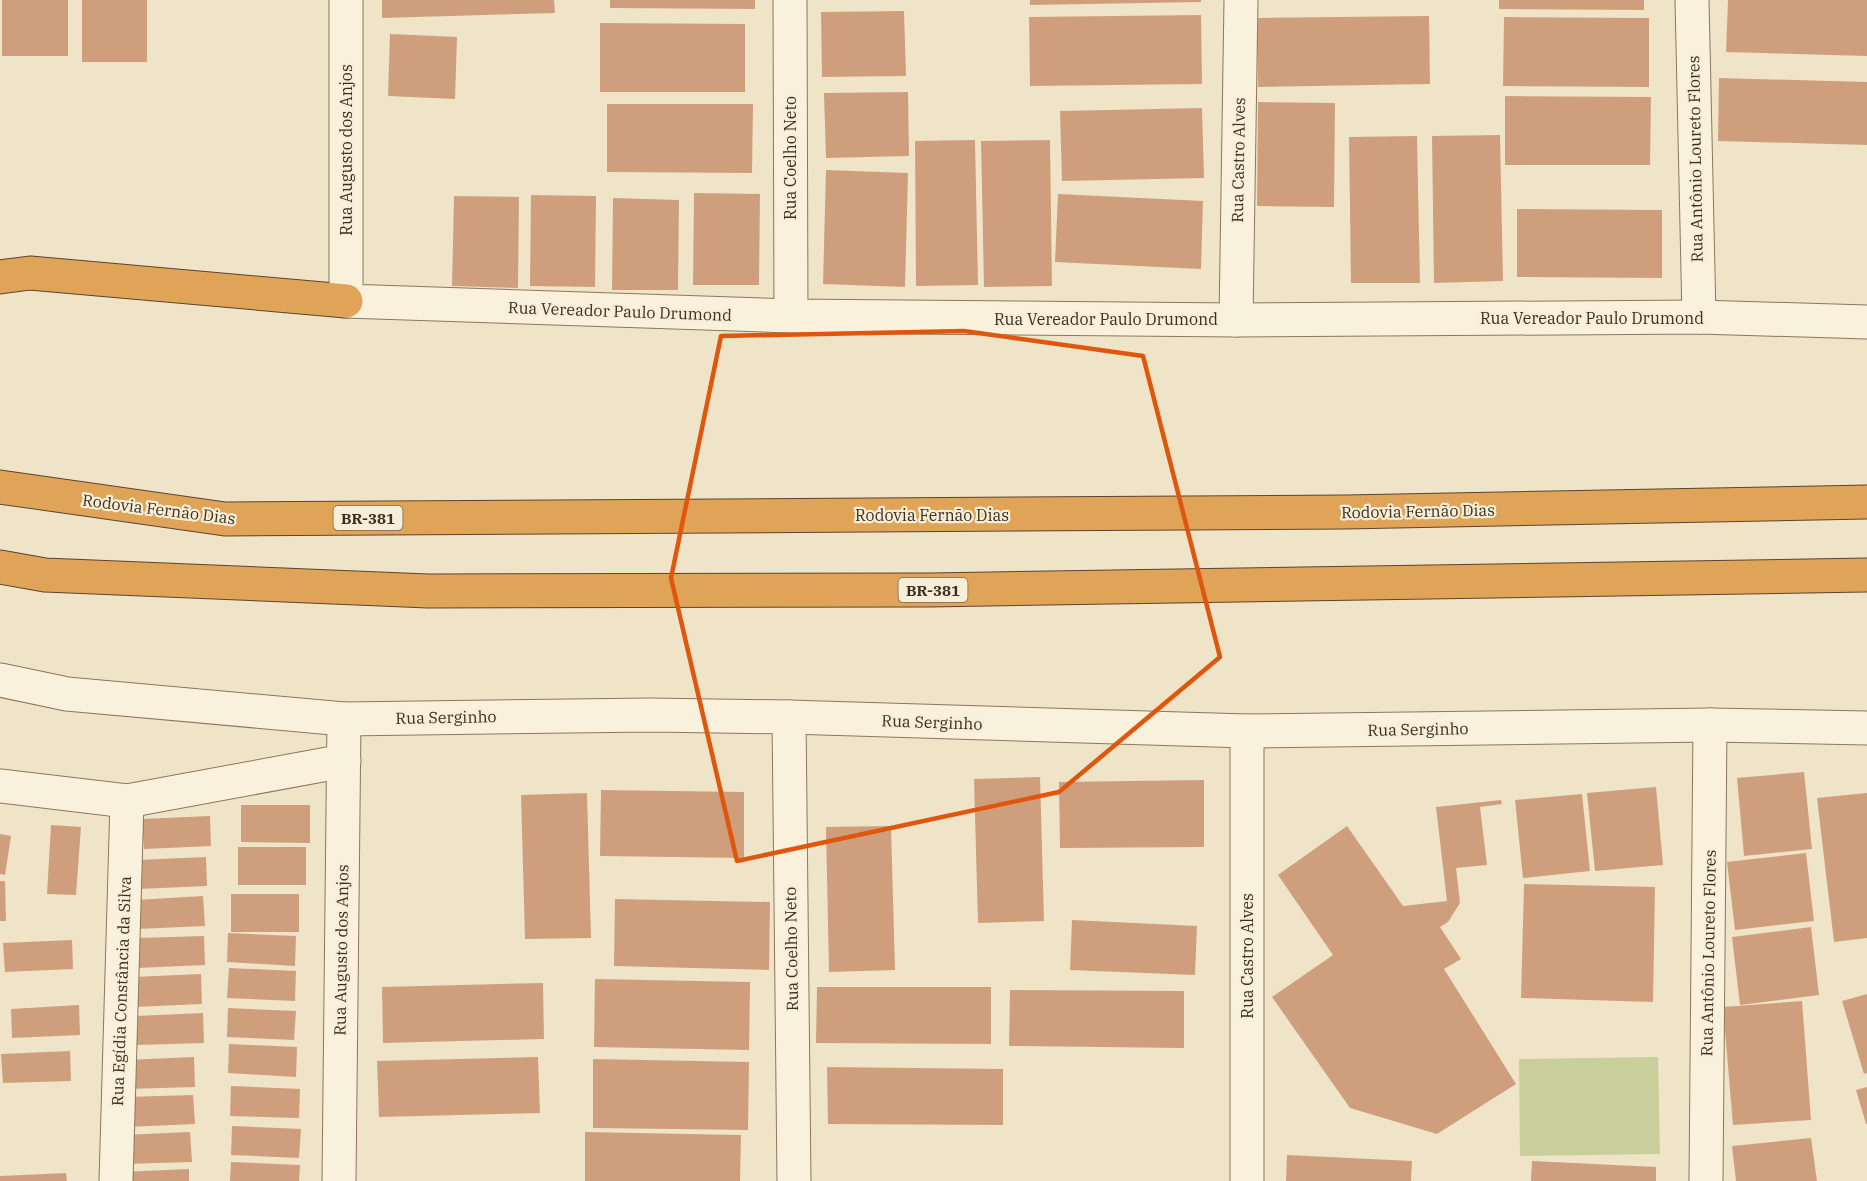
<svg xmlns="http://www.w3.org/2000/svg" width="1867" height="1181" font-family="'IBM Plex Serif',serif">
<rect width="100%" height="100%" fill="#f0e4c8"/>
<!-- green -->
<path fill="#c9cf9b" d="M 1658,1057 L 1660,1154 L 1520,1156 L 1519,1059 Z"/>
<!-- building -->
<g fill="#cf9f7d">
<rect x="2" y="0" width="66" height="56"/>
<rect x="82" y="0" width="65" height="62"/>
<path d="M 382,0 L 554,0 L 555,13 L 382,18 Z"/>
<path d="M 610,0 L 755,0 L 755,9 L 610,8 Z"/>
<path d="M 1030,0 L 1201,0 L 1201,2 L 1030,5 Z"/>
<path d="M 1499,0 L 1644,0 L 1644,10 L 1499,9 Z"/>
<path d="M 1728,0 L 1867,0 L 1867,56 L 1726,52 Z"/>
<path d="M 904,11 L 906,76 L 822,77 L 821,12 Z"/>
<path d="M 1201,15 L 1202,84 L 1030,86 L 1029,17 Z"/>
<path d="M 1429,16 L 1430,84 L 1258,87 L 1257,18 Z"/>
<path d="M 1504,17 L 1649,18 L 1649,87 L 1503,86 Z"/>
<path d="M 600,23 L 745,24 L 745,92 L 600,92 Z"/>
<path d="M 390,34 L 457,37 L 455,99 L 388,96 Z"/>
<path d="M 1719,78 L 1867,82 L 1867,145 L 1718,141 Z"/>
<path d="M 908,92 L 909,156 L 826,158 L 824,93 Z"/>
<path d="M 1505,96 L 1651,97 L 1650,165 L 1505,165 Z"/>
<path d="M 1258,102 L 1335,103 L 1334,207 L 1257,206 Z"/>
<path d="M 607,104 L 753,104 L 752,173 L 607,172 Z"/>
<path d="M 1202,108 L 1204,178 L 1062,181 L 1060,111 Z"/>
<path d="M 1500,135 L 1503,281 L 1434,283 L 1432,136 Z"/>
<path d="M 1417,136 L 1420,283 L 1351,283 L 1349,137 Z"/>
<path d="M 975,140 L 978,285 L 916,286 L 915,141 Z"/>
<path d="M 1050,140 L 1052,286 L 984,287 L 981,141 Z"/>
<path d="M 826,170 L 908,173 L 905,287 L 823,284 Z"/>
<path d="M 694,193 L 760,194 L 759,285 L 693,285 Z"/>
<path d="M 1058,194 L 1203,201 L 1201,269 L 1055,262 Z"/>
<path d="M 531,195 L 596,196 L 595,287 L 530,286 Z"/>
<path d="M 454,196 L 519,197 L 518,288 L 452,286 Z"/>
<path d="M 613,198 L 679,200 L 678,290 L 612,290 Z"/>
<path d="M 1517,209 L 1662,210 L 1662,278 L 1517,277 Z"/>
<path d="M 1804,772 L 1812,849 L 1744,856 L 1737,778 Z"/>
<path d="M 1040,777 L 1044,921 L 978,923 L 974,779 Z"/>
<path d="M 1204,780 L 1204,847 L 1060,848 L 1059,782 Z"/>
<path d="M 1656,787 L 1663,865 L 1595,871 L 1587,793 Z"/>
<path d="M 601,790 L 744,792 L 744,858 L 600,856 Z"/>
<path d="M 587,793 L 591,938 L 525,939 L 521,795 Z"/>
<path d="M 1867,793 L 1867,938 L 1834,942 L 1817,798 Z"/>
<path d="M 1582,794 L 1590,871 L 1523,878 L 1515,800 Z"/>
<path d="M 1501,800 L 1502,804 L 1480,807 L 1487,865 L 1456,868 L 1460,903 L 1448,922 L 1440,927 L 1461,959 L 1444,969 L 1516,1084 L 1437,1134 L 1350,1108 L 1272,997 L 1333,955 L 1278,875 L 1347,826 L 1403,906 L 1447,901 L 1436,807 Z"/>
<path d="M 241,805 L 310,805 L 310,843 L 241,842 Z"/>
<path d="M 210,816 L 211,846 L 144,849 L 142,819 Z"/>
<path d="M 51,825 L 81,827 L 76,895 L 47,894 Z"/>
<path d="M 891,826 L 895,970 L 829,972 L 826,827 Z"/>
<path d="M 0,834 L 11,836 L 5,875 L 0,874 Z"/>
<rect x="238" y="847" width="68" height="38"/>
<path d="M 1806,853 L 1814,921 L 1735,930 L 1727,862 Z"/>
<path d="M 206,857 L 207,886 L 139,889 L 137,860 Z"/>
<path d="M 0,881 L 5,881 L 6,921 L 0,921 Z"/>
<path d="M 1524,884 L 1655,887 L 1653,1002 L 1521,998 Z"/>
<rect x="231" y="894" width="68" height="38"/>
<path d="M 203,896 L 205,926 L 137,929 L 135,900 Z"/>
<path d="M 615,899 L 770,902 L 769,970 L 614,966 Z"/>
<path d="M 1072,920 L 1197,926 L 1195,975 L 1070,970 Z"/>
<path d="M 1811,927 L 1819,995 L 1740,1005 L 1732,937 Z"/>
<path d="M 228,933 L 296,936 L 295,966 L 227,962 Z"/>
<path d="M 204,936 L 205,965 L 137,968 L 136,938 Z"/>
<path d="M 72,940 L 73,969 L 5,972 L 3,943 Z"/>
<path d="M 229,968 L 296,971 L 295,1001 L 227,998 Z"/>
<path d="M 201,974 L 202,1004 L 134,1007 L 133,977 Z"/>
<path d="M 595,979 L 750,982 L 749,1050 L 594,1047 Z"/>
<path d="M 543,983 L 544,1039 L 383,1043 L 382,987 Z"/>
<path d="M 817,987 L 991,987 L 991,1044 L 816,1043 Z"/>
<path d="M 1010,990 L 1184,991 L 1184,1048 L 1009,1046 Z"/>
<path d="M 1867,994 L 1867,1073 L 1864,1074 L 1842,1001 Z"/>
<path d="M 1802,1001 L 1811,1120 L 1733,1125 L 1723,1007 Z"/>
<path d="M 79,1005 L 80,1035 L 12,1038 L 11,1009 Z"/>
<path d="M 228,1008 L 296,1011 L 294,1040 L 227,1037 Z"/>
<path d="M 203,1013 L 204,1043 L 136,1045 L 135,1016 Z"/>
<path d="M 229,1044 L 297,1047 L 296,1077 L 228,1073 Z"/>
<path d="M 70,1051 L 71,1081 L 3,1083 L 1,1054 Z"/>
<path d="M 194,1057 L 195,1087 L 127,1089 L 126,1060 Z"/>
<path d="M 538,1057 L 540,1113 L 379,1117 L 377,1061 Z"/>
<path d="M 593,1059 L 749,1062 L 748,1130 L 593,1128 Z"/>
<path d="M 827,1067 L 1003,1069 L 1003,1125 L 828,1124 Z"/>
<path d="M 231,1086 L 300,1089 L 299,1118 L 230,1116 Z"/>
<path d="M 1867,1087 L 1867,1124 L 1866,1124 L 1856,1090 Z"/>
<path d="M 193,1095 L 195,1124 L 126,1127 L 125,1097 Z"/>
<path d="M 232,1126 L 301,1129 L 299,1158 L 231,1155 Z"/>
<path d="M 190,1132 L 192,1162 L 124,1164 L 122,1135 Z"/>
<path d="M 585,1132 L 741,1135 L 740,1181 L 585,1181 Z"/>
<path d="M 1811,1138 L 1817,1181 L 1736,1181 L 1732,1146 Z"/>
<path d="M 1287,1155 L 1412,1161 L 1411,1181 L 1286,1181 Z"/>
<path d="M 1532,1161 L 1656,1167 L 1656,1181 L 1531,1181 Z"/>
<path d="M 231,1162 L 300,1165 L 299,1181 L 230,1181 Z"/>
<path d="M 189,1169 L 189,1181 L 121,1181 L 120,1172 Z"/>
<path d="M 66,1173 L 67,1181 L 0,1181 L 0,1176 Z"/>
</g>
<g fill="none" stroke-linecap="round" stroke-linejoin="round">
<!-- minor casing -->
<g stroke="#8d765c" stroke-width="35">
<g id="minor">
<path d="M 346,0 L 346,301 L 791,316 L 1236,320 L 1699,317 L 1867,322"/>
<path d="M 790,0 L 791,316"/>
<path d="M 1692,0 L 1699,317"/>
<path d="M 1236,320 L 1241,0"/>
<path d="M 0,680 L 67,694 L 344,719 L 651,715 L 789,717 L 1247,731 L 1710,725 L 1867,728"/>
<path d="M 789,717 L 794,1181"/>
<path d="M 1247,731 L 1247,1181"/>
<path d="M 0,786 L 127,801 L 344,761"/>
<path d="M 116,1181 L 127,801"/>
<path d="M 339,1181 L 344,719"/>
<path d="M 1706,1181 L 1710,725"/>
</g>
</g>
<!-- highway casing -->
<g stroke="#5b4430" stroke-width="35">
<g id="highway">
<path d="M 0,277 L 30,273 L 346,301"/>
<path d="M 0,487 L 225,519 L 1345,512 L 1867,502"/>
<path d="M 0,567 L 45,575 L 428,591 L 930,590 L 1867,575"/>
</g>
</g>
<!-- minor -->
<use href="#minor" stroke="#faf1dc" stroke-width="33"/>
<!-- highway -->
<use href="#highway" stroke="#e0a458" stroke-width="33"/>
</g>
<!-- marked area -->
<path fill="none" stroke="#df570d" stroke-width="4.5" stroke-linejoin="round" d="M 964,331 L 1143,356 L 1220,657 L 1059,792 L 737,861 L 671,578 L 721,336 Z"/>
<g text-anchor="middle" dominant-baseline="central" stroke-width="4.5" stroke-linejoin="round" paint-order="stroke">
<!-- shield labels -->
<g fill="#f7eed8" stroke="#756857" stroke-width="1.5">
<rect x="333.5" y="506" width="69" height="24" rx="4.5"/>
<rect x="898.5" y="578" width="69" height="24" rx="4.5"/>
</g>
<g font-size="15" font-weight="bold" fill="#3d2e20">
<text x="368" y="518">BR-381</text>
<text x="933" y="590">BR-381</text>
</g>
<!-- street labels -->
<g font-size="16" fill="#3d2e20" stroke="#f7eed8">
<text transform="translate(346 150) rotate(-90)">Rua Augusto dos Anjos</text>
<text transform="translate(790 158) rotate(-90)">Rua Coelho Neto</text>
<text transform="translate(1695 159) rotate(-91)">Rua Antônio Loureto Flores</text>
<text transform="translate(1238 160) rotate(-89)">Rua Castro Alves</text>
<text transform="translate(620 311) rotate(2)">Rua Vereador Paulo Drumond</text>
<text x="1592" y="318">Rua Vereador Paulo Drumond</text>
<text x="1106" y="319">Rua Vereador Paulo Drumond</text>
<text transform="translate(159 509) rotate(7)">Rodovia Fernão Dias</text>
<text transform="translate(1418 511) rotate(-1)">Rodovia Fernão Dias</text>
<text x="932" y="515">Rodovia Fernão Dias</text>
<text transform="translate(446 717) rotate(-1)">Rua Serginho</text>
<text transform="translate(932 722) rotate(2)">Rua Serginho</text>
<text transform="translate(1418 729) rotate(-1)">Rua Serginho</text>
<text transform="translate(791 949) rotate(-91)">Rua Coelho Neto</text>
<text transform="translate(341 950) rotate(-89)">Rua Augusto dos Anjos</text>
<text transform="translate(1708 953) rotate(-89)">Rua Antônio Loureto Flores</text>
<text transform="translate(1247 956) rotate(-90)">Rua Castro Alves</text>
<text transform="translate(121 991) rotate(-88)">Rua Egídia Constância da Silva</text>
</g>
</g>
</svg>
